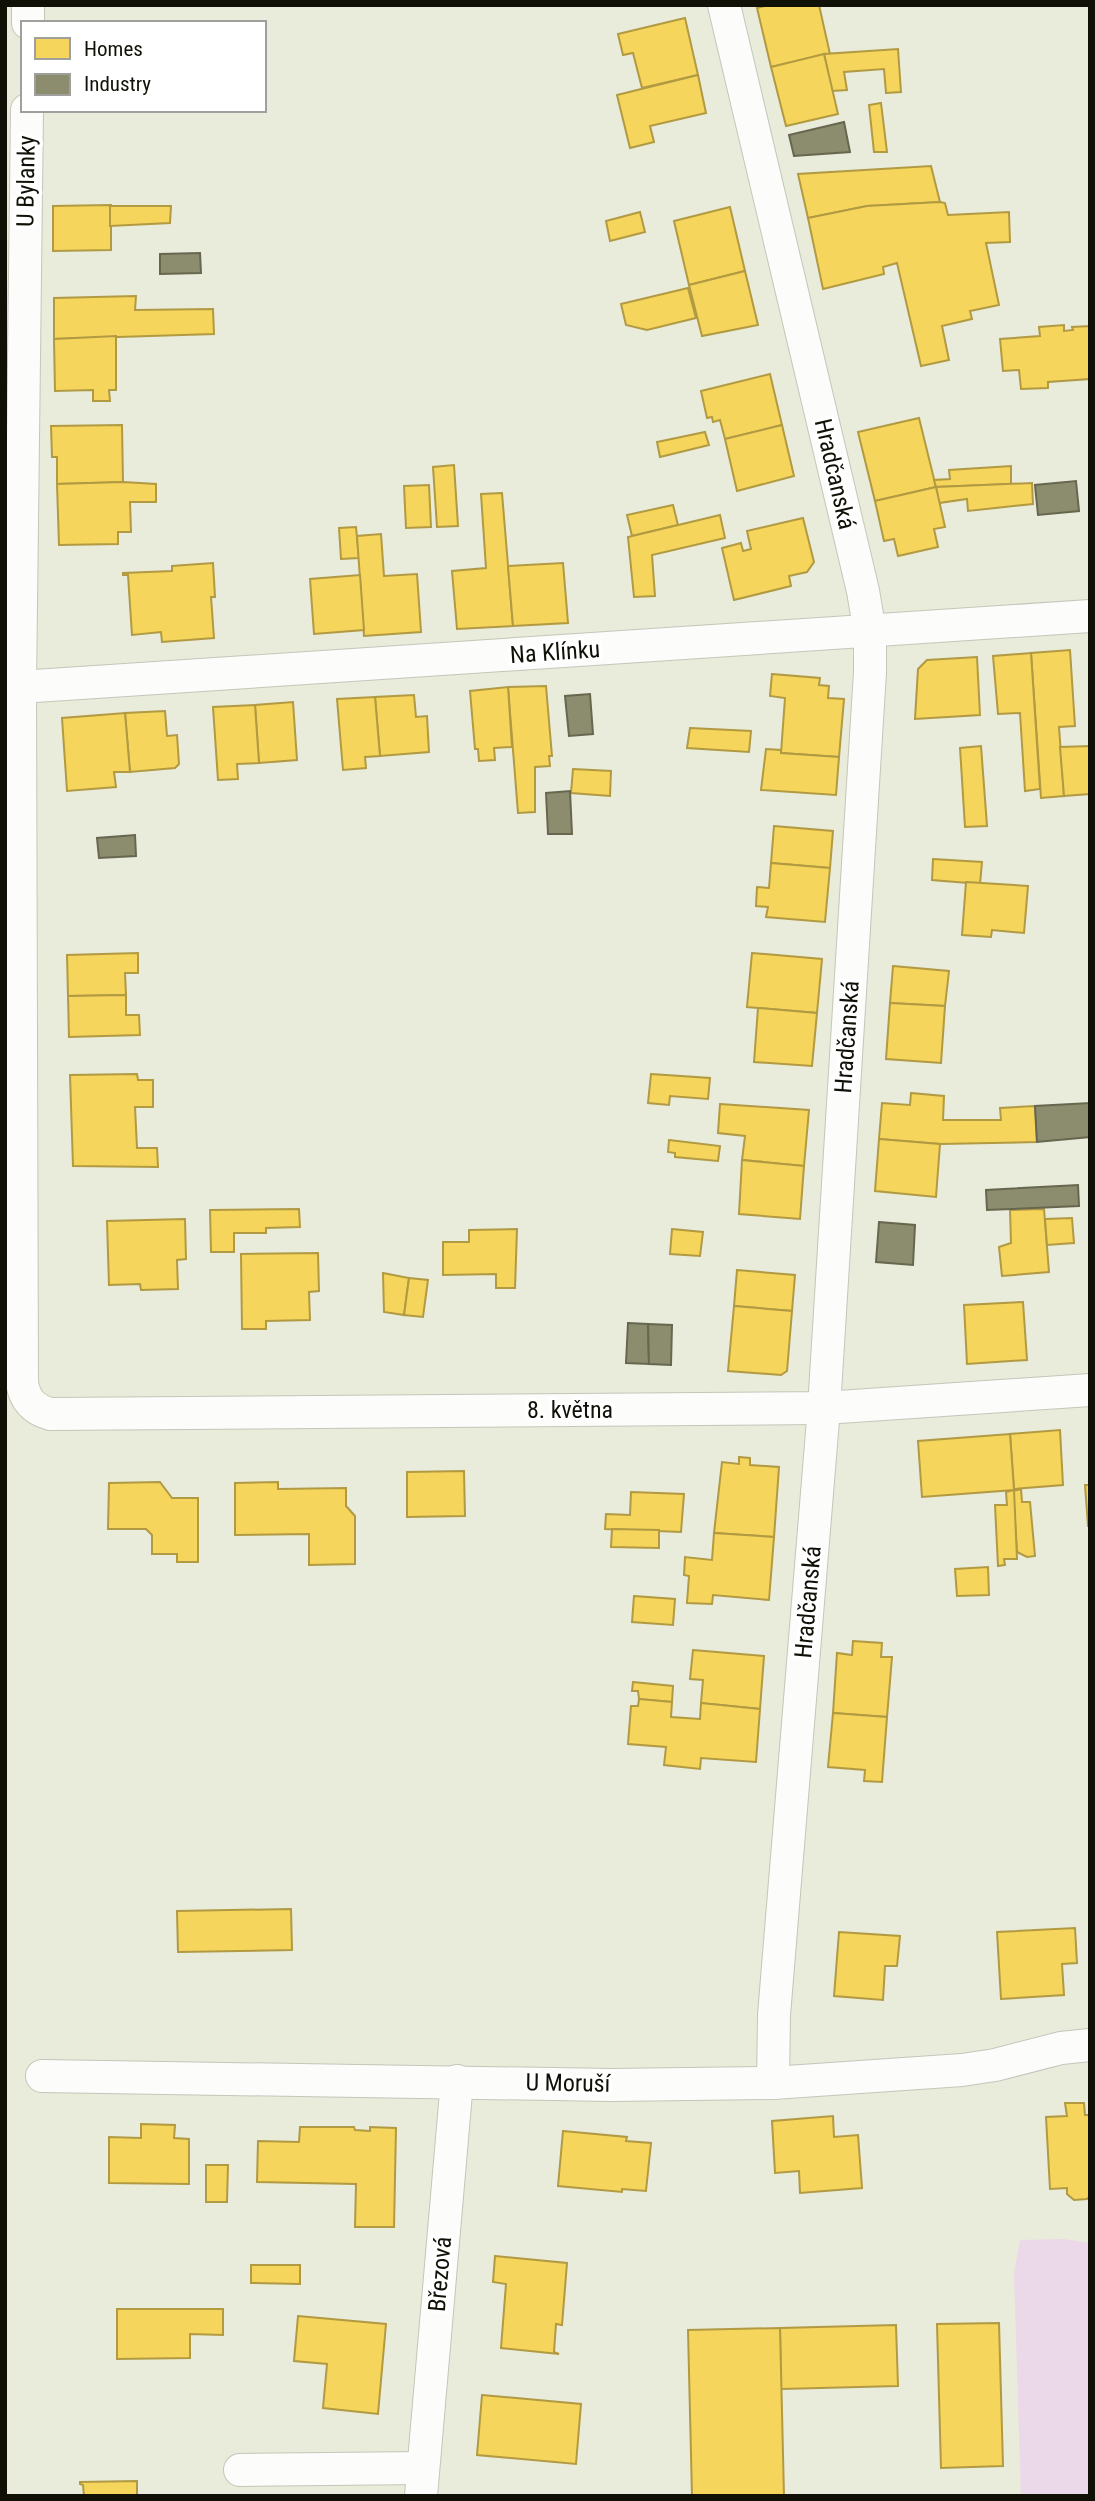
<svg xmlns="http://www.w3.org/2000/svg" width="1095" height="2501" font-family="'Roboto Condensed',sans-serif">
<rect width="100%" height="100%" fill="#e9ebdb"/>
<!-- green -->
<path fill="#ebd8e9" d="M 1063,2239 L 1090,2243 L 1090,2496 L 1021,2496 L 1014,2273 L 1020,2240 Z"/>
<!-- homes -->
<g fill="#f6d55c" stroke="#b19a42" stroke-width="2">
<path d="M 769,5 L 819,5 L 830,54 L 771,67 L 757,8 Z"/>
<path d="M 685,18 L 698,75 L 642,88 L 633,53 L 623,55 L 618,34 Z"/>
<path d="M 898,49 L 901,92 L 886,93 L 884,69 L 844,72 L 847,90 L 832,91 L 824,54 Z"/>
<path d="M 824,54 L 838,114 L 786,126 L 771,67 Z"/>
<path d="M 698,75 L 706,113 L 650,126 L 654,142 L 630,148 L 617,95 Z"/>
<path d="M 881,103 L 887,152 L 874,152 L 869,105 Z"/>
<path d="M 931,166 L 940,202 L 867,206 L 808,218 L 798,174 Z"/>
<path d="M 940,202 L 945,203 L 948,215 L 1009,212 L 1010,242 L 986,243 L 999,305 L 970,311 L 972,319 L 942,326 L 949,360 L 921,366 L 897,263 L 883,267 L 884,274 L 823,289 L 808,218 L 867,206 Z"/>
<path d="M 111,205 L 111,250 L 53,251 L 53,206 Z"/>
<path d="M 110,206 L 171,206 L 170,223 L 110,226 Z"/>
<path d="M 730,207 L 745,271 L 689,285 L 674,221 Z"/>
<path d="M 640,212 L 645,232 L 610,241 L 606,221 Z"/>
<path d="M 745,271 L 758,325 L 702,336 L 689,285 Z"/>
<path d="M 688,288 L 696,318 L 647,330 L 626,325 L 621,304 Z"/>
<path d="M 136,296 L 135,310 L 213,309 L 214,334 L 54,339 L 54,298 Z"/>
<path d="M 1064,325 L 1064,331 L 1073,330 L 1072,327 L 1090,326 L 1090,379 L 1048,382 L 1048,388 L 1021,389 L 1019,370 L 1003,371 L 1000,339 L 1040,336 L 1039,327 Z"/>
<path d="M 116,336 L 116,390 L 109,390 L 110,401 L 93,401 L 93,390 L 55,391 L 54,339 Z"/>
<path d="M 770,374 L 782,425 L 725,439 L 720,420 L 713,422 L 712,417 L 707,418 L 701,391 Z"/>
<path d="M 919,418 L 936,487 L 875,501 L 858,432 Z"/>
<path d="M 122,425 L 123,482 L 57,484 L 57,457 L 52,457 L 51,426 Z"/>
<path d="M 782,425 L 794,476 L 737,491 L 725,439 Z"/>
<path d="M 705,432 L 709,445 L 660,457 L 657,442 Z"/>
<path d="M 454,465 L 458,526 L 437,527 L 433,467 Z"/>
<path d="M 1011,466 L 1011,484 L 936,487 L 934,480 L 950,479 L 949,470 Z"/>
<path d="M 123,482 L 156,484 L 156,502 L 130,502 L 131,532 L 118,532 L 118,544 L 59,545 L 57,484 Z"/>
<path d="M 1032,483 L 1033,504 L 968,511 L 967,499 L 939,503 L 936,487 Z"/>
<path d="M 429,485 L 431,527 L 406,528 L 404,486 Z"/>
<path d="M 936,487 L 945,527 L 934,529 L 938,547 L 898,556 L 894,539 L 884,541 L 875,501 Z"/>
<path d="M 502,493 L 513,626 L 457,629 L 452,571 L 486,568 L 481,494 Z"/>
<path d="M 673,505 L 678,525 L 632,536 L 627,515 Z"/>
<path d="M 720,515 L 725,538 L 652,555 L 655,596 L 634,597 L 628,537 Z"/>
<path d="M 803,518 L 814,562 L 807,572 L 789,576 L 791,586 L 734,600 L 722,548 L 741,543 L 743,551 L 751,549 L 747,531 Z"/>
<path d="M 356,527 L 359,558 L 341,559 L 339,528 Z"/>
<path d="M 381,534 L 384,576 L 417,574 L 421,632 L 364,636 L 357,536 Z"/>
<path d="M 213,563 L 215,597 L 211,597 L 214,638 L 162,642 L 161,632 L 132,635 L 128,575 L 123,575 L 123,573 L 172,571 L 172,566 Z"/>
<path d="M 563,563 L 568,623 L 513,626 L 508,566 Z"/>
<path d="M 360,575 L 364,630 L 314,634 L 310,579 Z"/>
<path d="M 1070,650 L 1075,726 L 1059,727 L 1064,796 L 1041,798 L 1031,653 Z"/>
<path d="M 1031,653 L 1040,789 L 1025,791 L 1020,713 L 998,714 L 993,656 Z"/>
<path d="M 977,657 L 980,715 L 915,719 L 918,669 L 927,660 Z"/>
<path d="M 772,674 L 820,678 L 819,685 L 829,686 L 828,698 L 844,699 L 839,757 L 781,753 L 785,698 L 770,696 Z"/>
<path d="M 546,686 L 552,756 L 549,756 L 550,766 L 535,767 L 535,812 L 518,813 L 508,687 Z"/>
<path d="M 508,687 L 512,747 L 494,748 L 495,760 L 479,761 L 478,749 L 475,749 L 470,691 Z"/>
<path d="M 414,695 L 416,717 L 427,716 L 429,752 L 380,756 L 375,697 Z"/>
<path d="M 375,697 L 380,756 L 365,757 L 366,768 L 343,770 L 337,699 Z"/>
<path d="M 293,702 L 297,760 L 259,763 L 255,705 Z"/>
<path d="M 255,705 L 259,763 L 237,764 L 238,779 L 218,780 L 213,707 Z"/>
<path d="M 165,711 L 167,736 L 177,735 L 179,764 L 175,768 L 130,772 L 125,713 Z"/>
<path d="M 125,713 L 130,772 L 114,772 L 116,787 L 67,791 L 62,718 Z"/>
<path d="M 690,728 L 751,731 L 749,752 L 687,748 Z"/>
<path d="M 981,746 L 987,826 L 965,827 L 960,748 Z"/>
<path d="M 1090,746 L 1090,794 L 1064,796 L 1060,747 Z"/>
<path d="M 766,749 L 781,750 L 781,753 L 839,757 L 836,795 L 761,790 Z"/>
<path d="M 573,769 L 611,771 L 610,796 L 571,793 Z"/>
<path d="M 774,826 L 833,831 L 830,868 L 771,863 Z"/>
<path d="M 933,859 L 982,862 L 980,884 L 932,880 Z"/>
<path d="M 771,863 L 830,868 L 825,922 L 766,917 L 768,907 L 756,906 L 757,887 L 769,888 Z"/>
<path d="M 966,882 L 1028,886 L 1024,933 L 992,930 L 991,937 L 962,935 Z"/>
<path d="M 138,953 L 138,973 L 125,973 L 126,995 L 68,996 L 67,955 Z"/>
<path d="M 752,953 L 822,959 L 817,1013 L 747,1007 Z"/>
<path d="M 893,966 L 949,971 L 945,1006 L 890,1003 Z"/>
<path d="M 126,995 L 126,1015 L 139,1015 L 140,1035 L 69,1037 L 68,996 Z"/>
<path d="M 890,1003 L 945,1006 L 941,1063 L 886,1059 Z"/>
<path d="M 758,1008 L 817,1013 L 812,1066 L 754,1062 Z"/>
<path d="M 137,1074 L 138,1080 L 153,1080 L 153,1107 L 135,1107 L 137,1148 L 157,1148 L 158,1167 L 73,1166 L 70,1075 Z"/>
<path d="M 651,1074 L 710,1078 L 708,1099 L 670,1096 L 669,1105 L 648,1103 Z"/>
<path d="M 911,1093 L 944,1096 L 943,1120 L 1001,1120 L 1000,1108 L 1035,1106 L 1037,1142 L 940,1144 L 879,1139 L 882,1103 L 910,1105 Z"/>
<path d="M 720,1104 L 809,1110 L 804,1166 L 742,1160 L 745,1136 L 718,1133 Z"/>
<path d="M 879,1139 L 940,1144 L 936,1197 L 875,1191 Z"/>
<path d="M 669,1140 L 720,1146 L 718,1161 L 675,1157 L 675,1153 L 668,1152 Z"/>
<path d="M 742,1160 L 804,1166 L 800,1219 L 739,1214 Z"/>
<path d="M 299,1209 L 300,1227 L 266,1228 L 266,1233 L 234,1233 L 234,1252 L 211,1252 L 210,1210 Z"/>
<path d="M 1044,1209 L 1049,1272 L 1002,1276 L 999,1247 L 1011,1243 L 1010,1210 Z"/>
<path d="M 1072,1218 L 1074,1243 L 1047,1245 L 1045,1219 Z"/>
<path d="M 185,1219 L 186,1259 L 177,1260 L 178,1289 L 141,1290 L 140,1284 L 109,1285 L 107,1221 Z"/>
<path d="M 517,1229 L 515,1288 L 496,1288 L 496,1274 L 443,1275 L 443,1242 L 469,1242 L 469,1230 Z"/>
<path d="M 672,1229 L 703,1232 L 700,1256 L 670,1254 Z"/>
<path d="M 318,1253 L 319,1291 L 309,1292 L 310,1320 L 266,1321 L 266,1329 L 242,1329 L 241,1254 Z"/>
<path d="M 737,1270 L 795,1275 L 792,1311 L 734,1306 Z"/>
<path d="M 383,1273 L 409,1278 L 404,1315 L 384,1312 Z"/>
<path d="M 409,1278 L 428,1280 L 423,1317 L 404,1315 Z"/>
<path d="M 1023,1302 L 1027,1360 L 967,1364 L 964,1305 Z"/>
<path d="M 734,1306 L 792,1311 L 787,1371 L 781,1375 L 728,1371 Z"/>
<path d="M 1060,1430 L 1063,1485 L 1014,1489 L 1010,1434 Z"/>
<path d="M 1010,1434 L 1014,1490 L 922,1497 L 918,1441 Z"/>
<path d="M 739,1457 L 750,1458 L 750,1465 L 779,1467 L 774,1537 L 714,1533 L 722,1462 L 739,1464 Z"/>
<path d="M 464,1471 L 465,1516 L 407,1517 L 407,1472 Z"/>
<path d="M 160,1482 L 172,1498 L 198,1498 L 198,1562 L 177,1562 L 177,1554 L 152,1554 L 152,1535 L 146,1529 L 108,1529 L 109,1483 Z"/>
<path d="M 278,1482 L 278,1489 L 346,1488 L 346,1506 L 355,1516 L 355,1564 L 309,1565 L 309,1534 L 235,1535 L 235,1483 Z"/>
<path d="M 1085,1485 L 1090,1485 L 1090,1526 L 1088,1526 Z"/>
<path d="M 1021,1489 L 1022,1502 L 1030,1502 L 1035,1556 L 1027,1557 L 1017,1552 L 1013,1491 Z"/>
<path d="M 1014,1490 L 1017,1559 L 1004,1559 L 1005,1565 L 998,1566 L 995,1505 L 1007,1505 L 1006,1492 Z"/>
<path d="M 631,1492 L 684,1494 L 681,1532 L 605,1529 L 606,1514 L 630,1515 Z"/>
<path d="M 612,1529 L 659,1530 L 659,1548 L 611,1547 Z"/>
<path d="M 714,1533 L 774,1537 L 769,1600 L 713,1595 L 712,1604 L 687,1603 L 689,1576 L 684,1575 L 685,1557 L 712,1560 Z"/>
<path d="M 988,1567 L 989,1595 L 957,1596 L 955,1569 Z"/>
<path d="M 634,1596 L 675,1599 L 673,1625 L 632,1622 Z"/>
<path d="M 853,1641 L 882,1643 L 881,1657 L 892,1657 L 887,1717 L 833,1713 L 837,1653 L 852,1655 Z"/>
<path d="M 693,1650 L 764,1656 L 760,1709 L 701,1703 L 703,1680 L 690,1679 Z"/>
<path d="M 633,1682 L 673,1686 L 672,1702 L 639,1699 L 638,1691 L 632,1691 Z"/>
<path d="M 639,1699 L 672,1702 L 671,1717 L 700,1719 L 701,1703 L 760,1709 L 756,1762 L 701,1758 L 700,1769 L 664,1765 L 666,1747 L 628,1744 L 631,1706 L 638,1706 Z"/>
<path d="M 833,1713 L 887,1717 L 882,1782 L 864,1781 L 865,1770 L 828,1767 Z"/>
<path d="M 291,1909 L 292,1950 L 178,1952 L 177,1911 Z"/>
<path d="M 1075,1928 L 1077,1963 L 1062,1964 L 1064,1995 L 1001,1999 L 997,1932 Z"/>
<path d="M 839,1932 L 900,1936 L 897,1966 L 885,1966 L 883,2000 L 834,1996 Z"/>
<path d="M 1065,2103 L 1084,2103 L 1085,2115 L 1090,2115 L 1090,2196 L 1087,2199 L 1074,2200 L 1067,2194 L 1067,2188 L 1050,2189 L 1046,2117 L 1067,2116 Z"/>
<path d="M 833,2116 L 834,2137 L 858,2135 L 862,2188 L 800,2193 L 799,2171 L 775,2173 L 772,2121 Z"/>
<path d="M 141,2124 L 175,2125 L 174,2138 L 189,2139 L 189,2184 L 109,2183 L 109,2137 L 141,2138 Z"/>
<path d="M 300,2127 L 354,2127 L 355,2130 L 370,2131 L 370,2127 L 396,2128 L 394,2227 L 355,2227 L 356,2184 L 257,2182 L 258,2141 L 299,2142 Z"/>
<path d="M 563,2131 L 627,2137 L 626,2141 L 651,2143 L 646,2191 L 622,2189 L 622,2192 L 558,2186 Z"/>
<path d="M 206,2165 L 228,2165 L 227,2202 L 206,2202 Z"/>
<path d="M 495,2256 L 567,2263 L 562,2325 L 556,2324 L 554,2352 L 559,2354 L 501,2348 L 506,2284 L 493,2282 Z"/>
<path d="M 251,2265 L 300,2265 L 300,2284 L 251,2283 Z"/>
<path d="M 117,2309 L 223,2309 L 223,2335 L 190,2334 L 190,2358 L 117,2359 Z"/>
<path d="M 298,2316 L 386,2324 L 378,2414 L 323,2408 L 327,2364 L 294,2361 Z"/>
<path d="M 999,2323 L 1003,2466 L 941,2468 L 937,2324 Z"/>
<path d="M 896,2325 L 898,2386 L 781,2389 L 780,2328 Z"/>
<path d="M 780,2328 L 784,2496 L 692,2496 L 688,2330 Z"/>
<path d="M 482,2395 L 581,2404 L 576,2464 L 477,2455 Z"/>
<path d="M 137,2481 L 137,2496 L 84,2496 L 83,2485 L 80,2484 L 80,2482 Z"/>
</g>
<!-- industry -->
<g fill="#8c8c6e" stroke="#67674f" stroke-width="2">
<path d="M 844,122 L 850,152 L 794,156 L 789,135 Z"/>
<path d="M 200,253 L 201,273 L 160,274 L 160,254 Z"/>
<path d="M 1076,481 L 1079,511 L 1038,515 L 1035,485 Z"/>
<path d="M 590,694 L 593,734 L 569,736 L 565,696 Z"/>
<path d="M 570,791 L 572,834 L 548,834 L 546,793 Z"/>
<path d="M 135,835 L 136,856 L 99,858 L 97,838 Z"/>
<path d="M 1090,1103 L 1090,1137 L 1037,1142 L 1035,1106 Z"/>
<path d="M 1078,1185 L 1079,1206 L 987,1210 L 986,1190 Z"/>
<path d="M 879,1222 L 915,1225 L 913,1265 L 876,1262 Z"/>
<path d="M 628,1323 L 648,1324 L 649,1364 L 626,1363 Z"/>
<path d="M 648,1324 L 672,1325 L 671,1365 L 649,1364 Z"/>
</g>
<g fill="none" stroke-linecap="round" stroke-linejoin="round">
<!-- street casing -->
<g stroke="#c4c6b9" stroke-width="34">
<g id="street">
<path d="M 724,5 L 863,591 L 870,632 L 870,672 L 824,1408 L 774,2015 L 773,2083"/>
<path d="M 28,23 L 28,5"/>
<path d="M 27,110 L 20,687 L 22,1383 C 25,1400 33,1409 50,1414 L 824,1408 L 1090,1390"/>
<path d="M 20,687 L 1090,616"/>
<path d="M 42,2076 L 612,2085 L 773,2083 L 962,2070 L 995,2065 L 1061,2048 L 1090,2045"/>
<path d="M 240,2470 L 423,2468"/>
<path d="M 421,2496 L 457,2081"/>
</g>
</g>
<!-- street -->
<use href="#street" stroke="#fcfcfa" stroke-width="32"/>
</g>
<g text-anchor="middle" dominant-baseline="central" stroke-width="7" stroke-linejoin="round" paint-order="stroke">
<!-- street labels -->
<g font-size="24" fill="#101007" stroke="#fff">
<text transform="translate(26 181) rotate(-89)">U Bylanky</text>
<text transform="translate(835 474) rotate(77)">Hradčanská</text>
<text transform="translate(555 652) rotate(-4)">Na Klínku</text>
<text transform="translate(847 1037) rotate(-86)">Hradčanská</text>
<text x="570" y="1410">8. května</text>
<text transform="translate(808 1602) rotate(-85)">Hradčanská</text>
<text transform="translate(568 2083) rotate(1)">U Moruší</text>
<text transform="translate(440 2274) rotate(-85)">Březová</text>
</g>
</g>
<!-- border -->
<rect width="1095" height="2501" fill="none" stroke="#101007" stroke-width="14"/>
<!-- legend -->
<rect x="21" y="21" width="245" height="91" fill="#ffffff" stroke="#9f9f9c" stroke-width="2"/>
<rect x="35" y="38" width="35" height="21" fill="#f6d55c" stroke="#9f9f9c" stroke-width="2"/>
<text x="84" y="56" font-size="21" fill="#101007">Homes</text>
<rect x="35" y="74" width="35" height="21" fill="#8c8c6e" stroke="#9f9f9c" stroke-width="2"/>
<text x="84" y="91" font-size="21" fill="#101007">Industry</text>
</svg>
